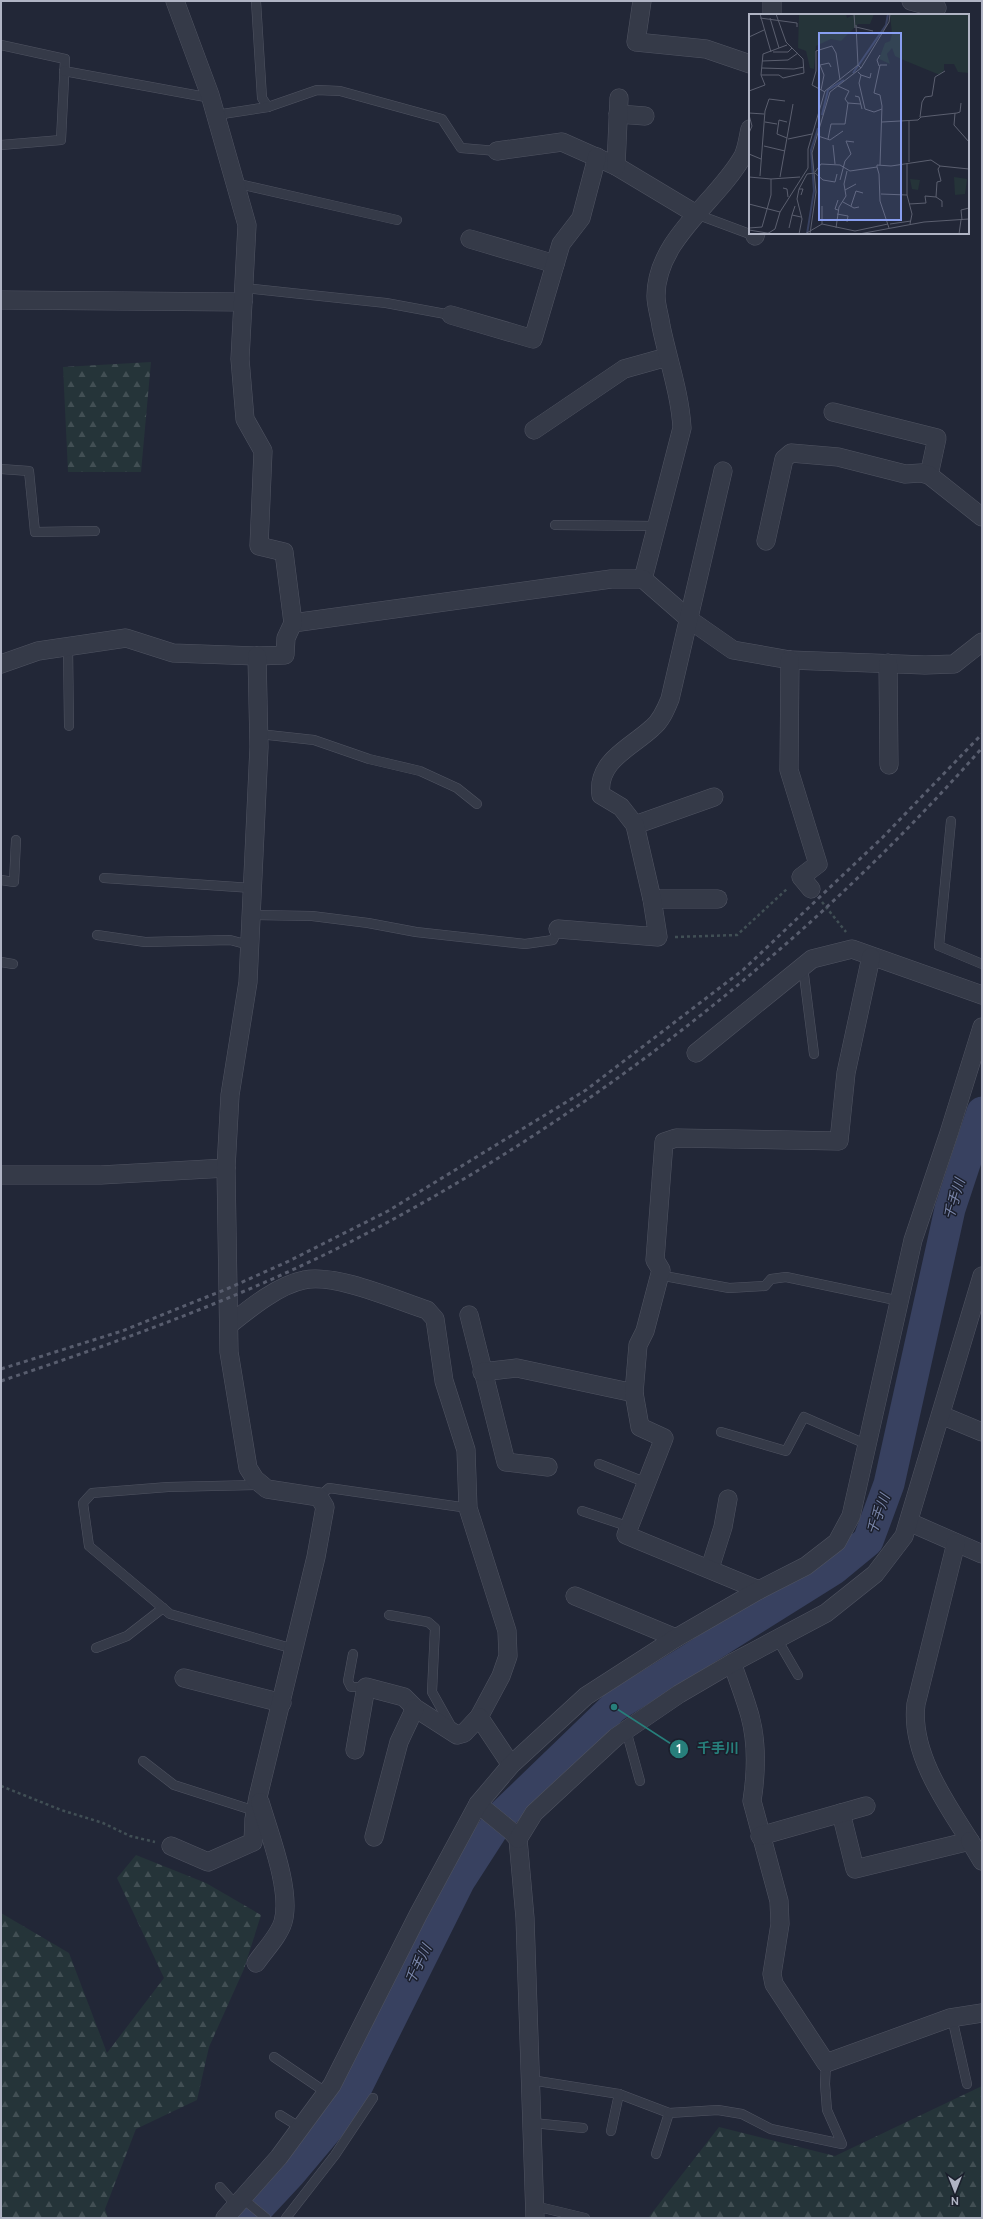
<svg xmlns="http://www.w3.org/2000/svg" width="983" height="2219" font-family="Ubuntu,'Noto Sans JP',sans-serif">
<defs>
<pattern id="forest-firs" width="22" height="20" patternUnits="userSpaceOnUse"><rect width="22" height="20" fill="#253439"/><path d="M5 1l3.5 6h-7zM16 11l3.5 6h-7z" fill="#424f54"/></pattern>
</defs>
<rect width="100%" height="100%" fill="#222737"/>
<!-- forest -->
<g fill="url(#forest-firs)">
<path d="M 151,362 L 141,472 L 68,472 L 63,367 Z"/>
<path d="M 136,1855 L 206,1883 L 261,1915 L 244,1969 L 209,2047 L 197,2100 L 136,2129 L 105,2209 L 108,2218 L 1,2218 L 1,1913 L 69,1953 L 107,2053 L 164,1978 L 117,1878 Z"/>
<path d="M 982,2086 L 982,2218 L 648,2218 L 719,2127 L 835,2156 Z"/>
</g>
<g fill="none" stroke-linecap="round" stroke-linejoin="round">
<!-- river -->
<path stroke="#384160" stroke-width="31" d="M 249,2218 L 290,2174 L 348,2105 L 459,1882 L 502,1815 L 614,1707 L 834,1569 L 868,1541 L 889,1484 L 950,1209 L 982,1112"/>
<!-- lane casing -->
<g stroke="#505462" stroke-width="10">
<g id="lane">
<path d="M 256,1 L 262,98 L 268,107"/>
<path d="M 1,45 L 65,59 L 61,140 L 1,145"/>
<path d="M 64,71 L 211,98"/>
<path d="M 216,115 L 268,107 L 317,90 L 340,91 L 442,119 L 461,148 L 497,151"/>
<path d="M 235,183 L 397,220"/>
<path d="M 696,214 L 755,236"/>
<path d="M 244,288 L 386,303 L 451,315"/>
<path d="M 1,469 L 29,471 L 35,532 L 95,531"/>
<path d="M 555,525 L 656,526"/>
<path d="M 68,646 L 69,726"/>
<path d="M 259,734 L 314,740 L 369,759 L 420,771 L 457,788 L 477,804"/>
<path d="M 951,821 L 939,946 L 982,964"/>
<path d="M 104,878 L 252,888"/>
<path d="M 1,880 L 14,882 L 16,840"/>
<path d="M 251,915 L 312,916 L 368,923 L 416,932 L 525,944 L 553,940 L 558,929"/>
<path d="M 97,935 L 145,942 L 230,940 L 249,945"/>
<path d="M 1,962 L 13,964"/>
<path d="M 803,967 L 814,1054"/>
<path d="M 659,1275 L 729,1288 L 765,1286 L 771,1279 L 786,1277 L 900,1301"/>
<path d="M 721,1432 L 786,1451 L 804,1417 L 868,1445"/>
<path d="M 599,1464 L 647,1483"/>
<path d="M 260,1485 L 168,1487 L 92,1493 L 83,1503 L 89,1546 L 170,1614 L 294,1649"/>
<path d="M 319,1497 L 329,1488 L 468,1508"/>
<path d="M 582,1511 L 630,1527"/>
<path d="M 389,1615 L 428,1622 L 435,1628 L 432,1692 L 451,1726"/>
<path d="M 777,1639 L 798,1675"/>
<path d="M 96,1648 L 127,1636 L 163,1608"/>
<path d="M 353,1654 L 348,1681 L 351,1687 L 366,1687"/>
<path d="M 626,1730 L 640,1781"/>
<path d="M 143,1761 L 174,1785 L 255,1811"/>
<path d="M 950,2018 L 953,2022 L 967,2084"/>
<path d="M 274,2057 L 327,2093"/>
<path d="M 531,2080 L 619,2094 L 669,2113 L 656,2154"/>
<path d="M 669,2113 L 718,2110 L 742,2114 L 771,2129 L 842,2144 L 827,2110 L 825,2084 L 826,2063"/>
<path d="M 280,2115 L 301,2128"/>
<path d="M 533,2123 L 583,2128"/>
<path d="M 611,2131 L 619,2094"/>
<path d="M 220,2187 L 236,2205"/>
<path d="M 242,2198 L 266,2218"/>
<path d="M 535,2206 L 585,2218"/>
<path d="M 286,2218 L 335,2155 L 373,2098"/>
</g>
</g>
<!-- street casing -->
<g stroke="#505462" stroke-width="19">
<g id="street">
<path d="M 642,1 L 636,42 L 706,49 L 750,64"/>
<path d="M 911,1 L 937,8"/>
<path d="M 772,15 L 772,1"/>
<path d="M 618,114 L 645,116"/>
<path d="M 497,151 L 562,142 L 616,166 L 696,214"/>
<path d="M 616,166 L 619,98"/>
<path d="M 755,236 L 756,233"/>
<path d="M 470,239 L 555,264"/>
<path d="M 1,300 L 243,302"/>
<path d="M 451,315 L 533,339 L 561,244 L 581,218 L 597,157"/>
<path d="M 833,412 L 937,438 L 929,475"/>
<path d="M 534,430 L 624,369 L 667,357"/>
<path d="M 766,541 L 784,459 L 791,453 L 838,457 L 905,474 L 921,473 L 929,475 L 982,517"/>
<path d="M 643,579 L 682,428 C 680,393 668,360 661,326 C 660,317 656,306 656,296 C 656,239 718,201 743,156 C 747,148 748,137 750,129"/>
<path d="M 293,623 L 611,579 L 643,579 L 690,620 L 733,650 L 790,660 L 925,665 L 954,664 L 982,642"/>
<path d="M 790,660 L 789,770 L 818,864 L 801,877 L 811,889"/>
<path d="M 888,663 L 889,765"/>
<path d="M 1,664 L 38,651 L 126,638 L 173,653 L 257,656 L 285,655 L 286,638 L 293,623 L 284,552 L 259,546 L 263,451 L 245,419 L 240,359 L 247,225 L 210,95 L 175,1"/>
<path d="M 635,825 L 714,797"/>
<path d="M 652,899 L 718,899"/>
<path d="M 558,929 L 658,937 L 652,899 L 635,825 L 621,807 L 601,795 C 596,761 632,747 652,728 C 661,721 666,709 670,699 L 723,471"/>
<path d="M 696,1053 L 812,959 L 852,949 L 982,995"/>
<path d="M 1,1175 L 101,1175 L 226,1168"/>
<path d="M 469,1315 L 506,1462 L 548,1467"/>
<path d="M 229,1325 C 249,1309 278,1285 304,1280 C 335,1273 396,1300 427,1310 L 435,1319 L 444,1381 L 466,1450 L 468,1508 L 507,1631 L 508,1656 L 501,1676 L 479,1717"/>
<path d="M 482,1372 L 517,1368 L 634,1393"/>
<path d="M 941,1415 L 982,1432"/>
<path d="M 909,1522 L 982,1554"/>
<path d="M 710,1568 L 723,1527 L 728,1499"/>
<path d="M 759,1590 L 626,1535 L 664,1438 L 640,1427 L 634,1393 L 638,1345 L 645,1331 L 661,1270 L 655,1260 L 664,1142 L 676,1138 L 839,1141 L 846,1073 L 871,957"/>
<path d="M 575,1596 L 676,1638"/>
<path d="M 732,1663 C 738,1680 745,1698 750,1716 C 757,1742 756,1775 752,1801 L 779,1901 L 780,1924 L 772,1974 L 774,1984 L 826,2063 L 950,2018 L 982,2013"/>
<path d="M 184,1678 L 282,1703"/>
<path d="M 355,1750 L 366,1687 L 404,1697 L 415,1708 L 457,1735 L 464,1733 L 479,1717 L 511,1765"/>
<path d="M 478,1804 L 511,1831 L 518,1839 L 525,1918 L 535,2218"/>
<path d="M 841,1813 L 855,1869 L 970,1841 C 945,1802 910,1752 916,1704 L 956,1543"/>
<path d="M 760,1836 L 866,1806"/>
<path d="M 374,1837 L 399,1742 L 415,1708"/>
<path d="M 518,1839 L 534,1813 L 616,1737 L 679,1694 L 732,1663 L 826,1613 L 875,1574 L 904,1536 L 982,1276"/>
<path d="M 970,1841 L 982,1861"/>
<path d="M 171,1846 L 208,1862 L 253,1842 L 254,1819 L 258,1797 L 316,1557 L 325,1507 L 319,1497 L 267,1489 L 255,1479 L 248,1468 L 229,1352 L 226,1168 L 230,1095 L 248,982 L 259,747 L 257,656"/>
<path d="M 256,1963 C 264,1951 279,1936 283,1922 C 292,1891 269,1833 260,1802"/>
<path d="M 225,2218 L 279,2157 L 332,2085 L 418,1915 L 478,1804 L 511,1765 L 586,1696 L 676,1638 L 759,1590 L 806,1566 L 837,1542 L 851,1516 L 913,1240 L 949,1133 L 982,1027"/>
</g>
</g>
<!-- path -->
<g stroke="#414f55" stroke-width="2.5" stroke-dasharray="3 3" stroke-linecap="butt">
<path d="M 822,902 L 846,932"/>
<path d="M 675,937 L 737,935 L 788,888"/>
<path d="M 1,1786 L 61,1810 L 103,1823 L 130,1836 L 155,1842"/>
</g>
<!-- lane -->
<use href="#lane" stroke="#353a48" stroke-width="9"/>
<!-- street -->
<use href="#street" stroke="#353a48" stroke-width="18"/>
<!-- rail -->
<g stroke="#585d6e" stroke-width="3" stroke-dasharray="4 4" stroke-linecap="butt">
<path d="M 1,1369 L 122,1331 L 229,1288 L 289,1261 L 388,1211 L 586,1090 L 743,970 L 883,837 L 982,734"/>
<path d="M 1,1381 C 121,1341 241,1298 354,1240 C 590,1118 806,948 982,748"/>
</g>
</g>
<g text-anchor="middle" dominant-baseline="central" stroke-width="3" stroke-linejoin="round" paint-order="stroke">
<!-- water labels -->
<g font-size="14" font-style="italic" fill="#7a86aa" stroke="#1b1f2c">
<text transform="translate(954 1199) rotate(-73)">千手川</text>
<text transform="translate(878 1514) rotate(-70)">千手川</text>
<text transform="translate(418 1964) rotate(-64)">千手川</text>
</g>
</g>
<!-- overview -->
<g transform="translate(749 14)">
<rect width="220" height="220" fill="#222737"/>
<path d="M 205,163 L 218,165 L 216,180 L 206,181 Z" fill="#253439"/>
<path d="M 50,0 L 97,0 L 98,4 L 106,0 L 125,0 L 121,10 L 109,10 L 92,27 L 82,25 L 67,32 L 65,55 L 61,54 L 57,37 L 49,34 ZM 141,0 L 220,0 L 220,59 L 209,58 L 205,50 L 195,50 L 195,56 L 191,61 L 152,45 L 146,42 L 143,34 L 138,40 L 141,50 L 130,45 L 136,29 L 141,27 L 143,20 Z" fill="#253439"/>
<path d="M 161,165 L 171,166 L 169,176 L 163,175 Z" fill="#253439"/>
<path fill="none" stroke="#384160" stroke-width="2" d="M 104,59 L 137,11 L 139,0M 73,101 L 79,76 L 95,66M 58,220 L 65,177 L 62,136 L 69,114"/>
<path fill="none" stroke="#5b5f6f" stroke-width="1" d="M 11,0 L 22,38M 105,0 L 106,14M 11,4 L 48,9 L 48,13M 21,4 L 30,34M 107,11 L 109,51 L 112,54M 107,13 L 124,17M 0,23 L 15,16M 24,38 L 39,38 L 43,34M 13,47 L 39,46 L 49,39M 130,52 L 128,46 L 131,41M 13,54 L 45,55 L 55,53M 109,58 L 112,61 L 121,64 L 122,59M 12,61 L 30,61 L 34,64 L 55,59 L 54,45 L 37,28 L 27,0M 112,61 L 110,69 L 116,95 L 125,98 L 133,95M 72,76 L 75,61 L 71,51 L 80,49 L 82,53M 0,77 L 16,71 L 12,61 L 14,40 L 38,31M 76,78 L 63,71 L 67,57 L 67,37 L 83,32 L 87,39 L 91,66M 106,82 L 110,83 L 113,95M 99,89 L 112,90M 0,99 L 15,100M 206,99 L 205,111 L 220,128M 0,101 L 3,112 L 0,119M 171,103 L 173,88 L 176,83 L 183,82 L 186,63 L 196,57M 16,108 L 28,110M 38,108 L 30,106 L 28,120 L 38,124M 133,108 L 169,106 L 172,103 L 208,99 L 211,98 L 212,89M 69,122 L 81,126 L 94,117M 39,125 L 63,120M 79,125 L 82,110 L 96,110 L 99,89 L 96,85 L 100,77 L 89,72M 84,131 L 86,150M 15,132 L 36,137M 0,140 L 12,145M 160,148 L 160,107M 158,149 L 158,181 L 163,200 L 161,210M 131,151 L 133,92 L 131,81 L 125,79 L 131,51 L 138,51M 128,153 L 130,160 L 131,187 L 140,214M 66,158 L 72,150 L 91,151 L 101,157 L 128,153 L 128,151 L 142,152 L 182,146 L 191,152 L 220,155M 11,162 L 16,97 L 20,85 L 36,87M 0,163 L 22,165 L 51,163M 31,163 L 44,90M 91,166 L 96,147 L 102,140 L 97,127 L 105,128M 34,174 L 38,175 L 39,183M 50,175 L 58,160 L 66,159 L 74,166 L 86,168 L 88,160M 96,176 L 107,170M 132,180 L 158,181M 187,183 L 188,168 L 192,167 L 189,155 L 191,152M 89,186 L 86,195 L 89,196M 94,188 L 105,194 L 110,193M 0,190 L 31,198 L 59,154 L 59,135 L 76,77 L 109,51M 160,190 L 177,189 L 176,182 L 187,183 L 193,187 L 193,193M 46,192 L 43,201 L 52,203M 102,192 L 107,177 L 114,179M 88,200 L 99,202 L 98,208M 213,206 L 212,196 L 220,194M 73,210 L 73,192M 141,210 L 162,207M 0,214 L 13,213 L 22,181 L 22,165M 40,214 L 43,201M 87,214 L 90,193 L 97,182 L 95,170 L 98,157M 0,216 L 24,220M 18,220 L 26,215 L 31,198M 50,220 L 53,205 L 48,185 L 50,175 L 54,175 L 52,181M 56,220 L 73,210 L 106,217 L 139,210M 61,220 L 67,178 L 63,139 L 81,78 L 112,54 L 140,8 L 141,0M 110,220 L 175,208 L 220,205M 210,220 L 212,206"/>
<path fill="#889ef1" fill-opacity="0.15" stroke="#889ef1" stroke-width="2" d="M 70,19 L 152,19 L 152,206 L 70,206 Z"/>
<rect width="220" height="220" fill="none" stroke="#b0b4c4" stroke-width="2"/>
</g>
<!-- callouts -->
<path fill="none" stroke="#277f7b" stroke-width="1.5" d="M614 1707L679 1749"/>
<g fill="#277f7b" stroke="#1b1f2c" stroke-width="1.5">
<circle cx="614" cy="1707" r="4"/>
<circle cx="679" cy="1749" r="10"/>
</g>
<g font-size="12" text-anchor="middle" font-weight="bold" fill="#fff">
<text x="679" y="1753">1</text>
</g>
<g font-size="14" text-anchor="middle" font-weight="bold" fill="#277f7b" stroke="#1b1f2c" stroke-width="3" stroke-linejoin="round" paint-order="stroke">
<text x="718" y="1753">千手川</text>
</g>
<!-- border -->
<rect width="983" height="2219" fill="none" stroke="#b0b4c4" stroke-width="4"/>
<!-- north arrow -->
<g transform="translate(955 2191) rotate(180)" stroke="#1b1f2c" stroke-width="3" paint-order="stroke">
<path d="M0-3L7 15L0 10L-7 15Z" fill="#b0b4c4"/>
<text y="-6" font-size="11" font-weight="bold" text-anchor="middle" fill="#b0b4c4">N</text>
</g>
</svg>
